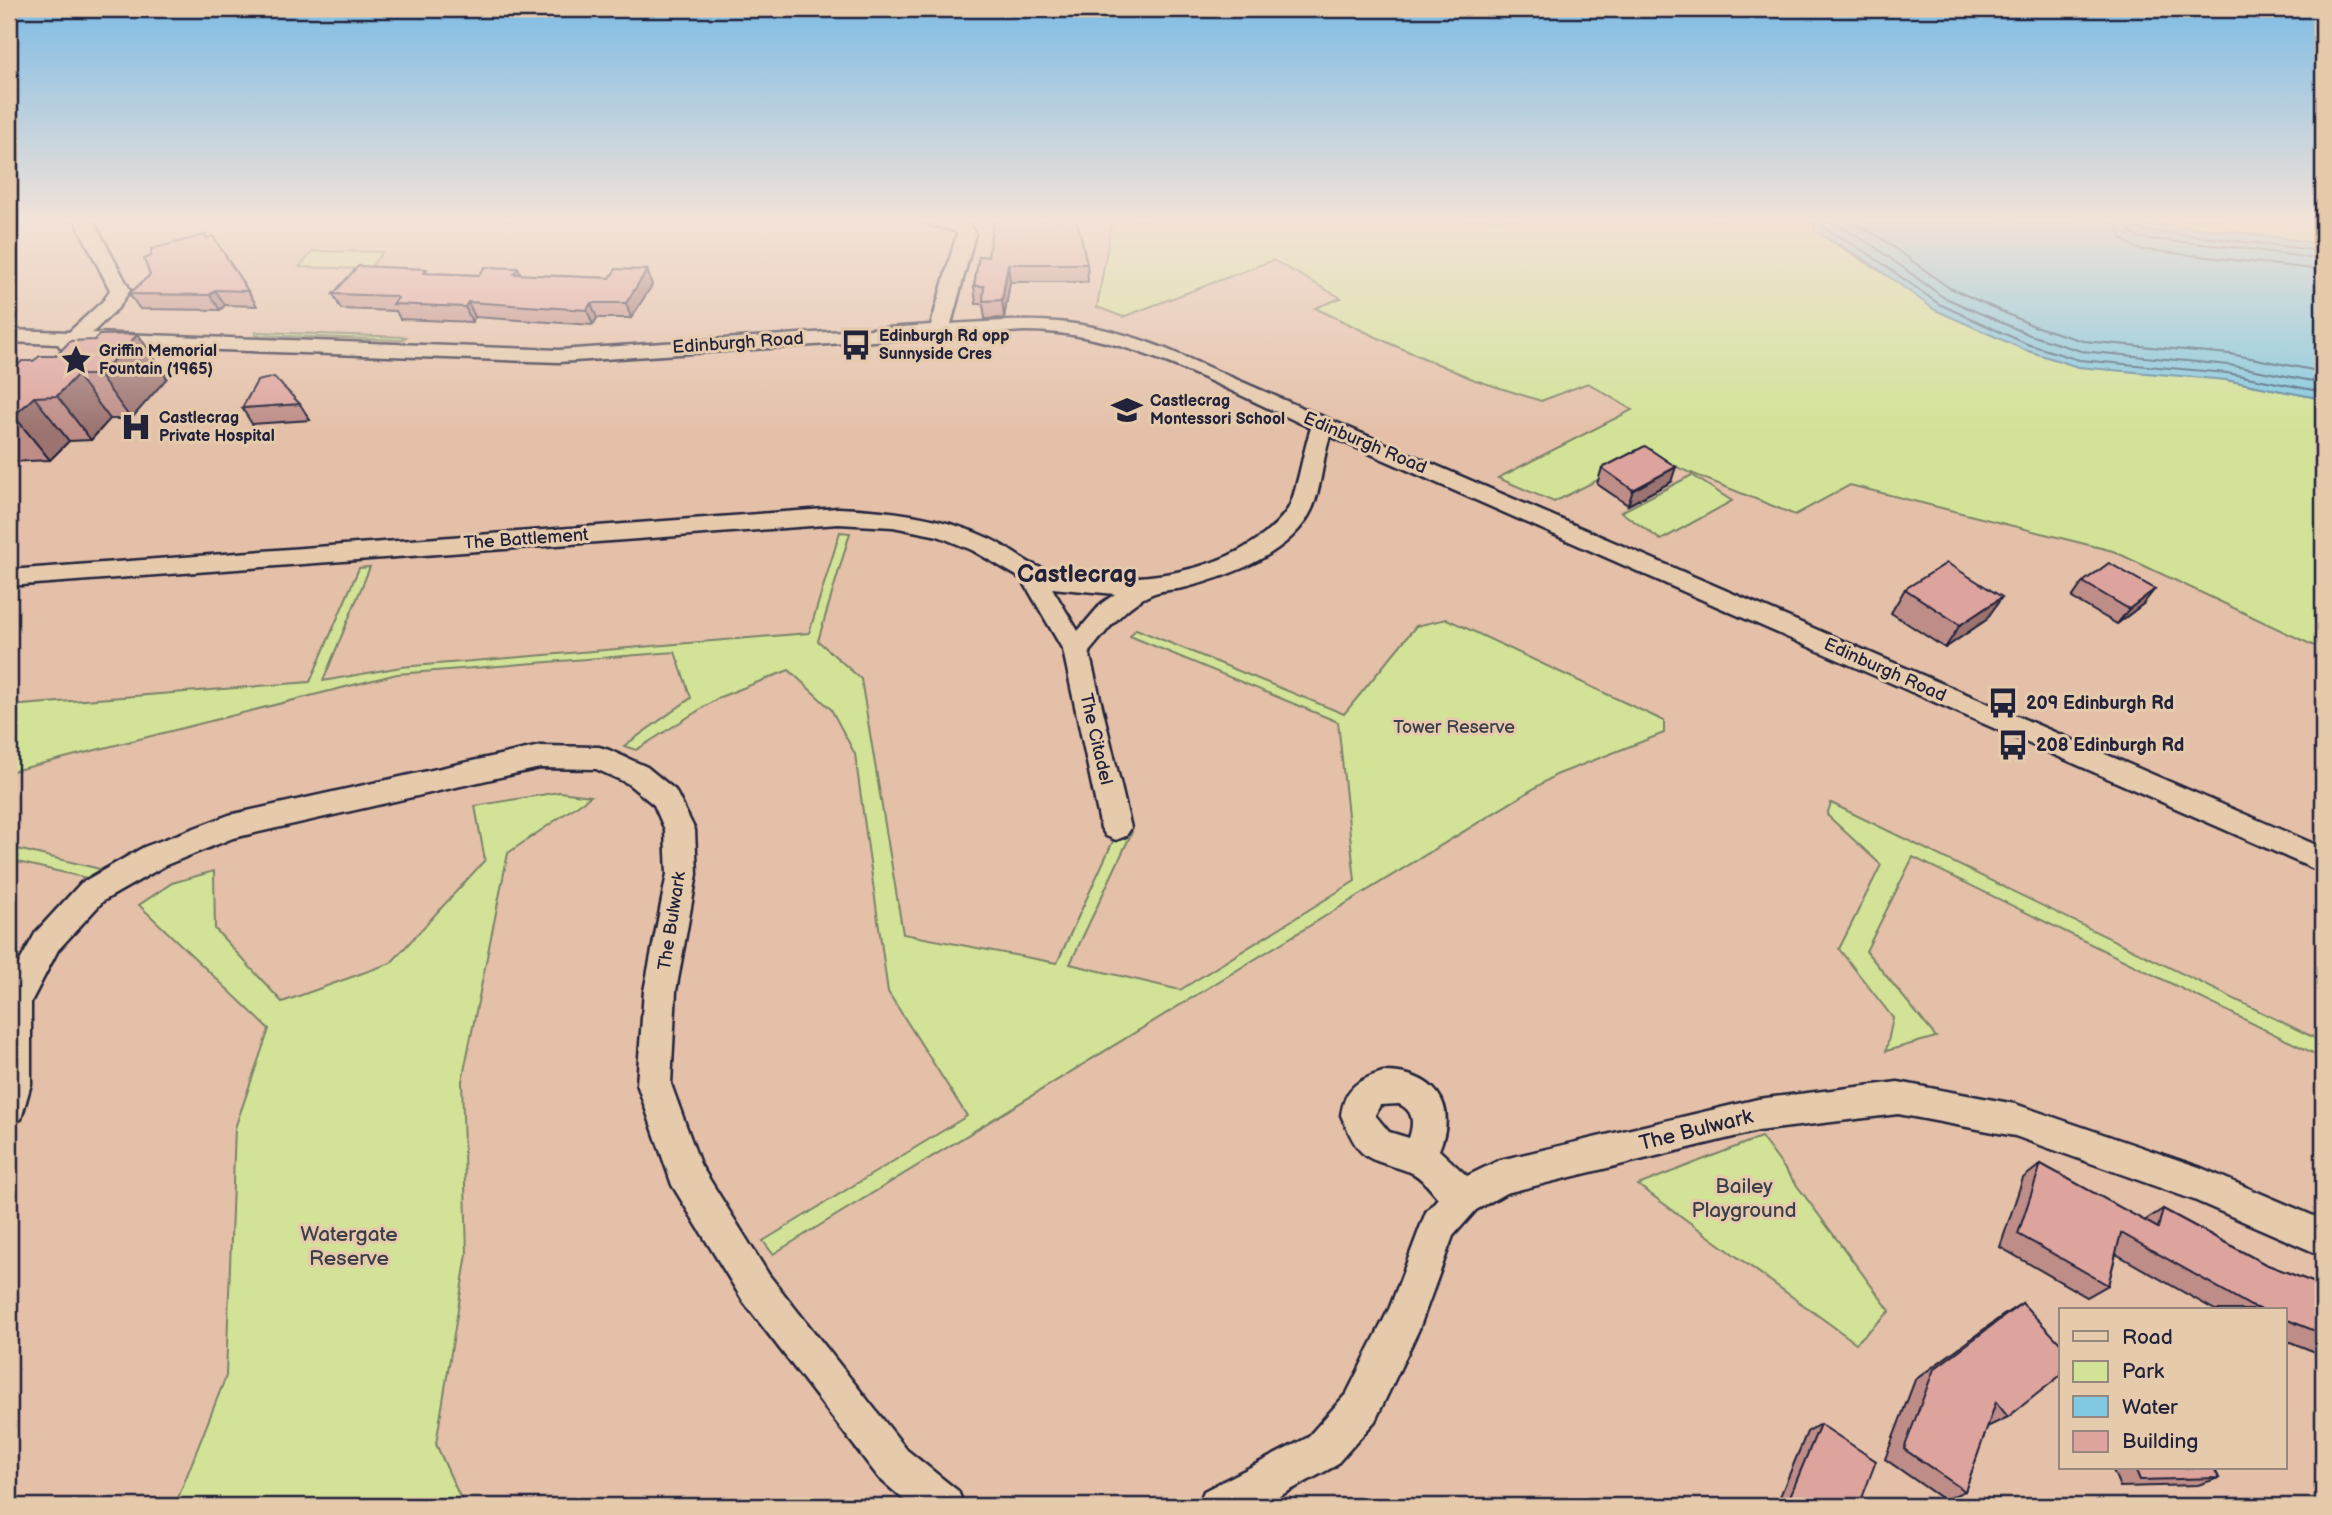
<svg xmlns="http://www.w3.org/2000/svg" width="2332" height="1515" font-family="'Balsamiq Sans',sans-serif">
<rect width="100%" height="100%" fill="#e4c0a8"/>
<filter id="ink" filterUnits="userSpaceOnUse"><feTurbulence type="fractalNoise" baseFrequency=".0143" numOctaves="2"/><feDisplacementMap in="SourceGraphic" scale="14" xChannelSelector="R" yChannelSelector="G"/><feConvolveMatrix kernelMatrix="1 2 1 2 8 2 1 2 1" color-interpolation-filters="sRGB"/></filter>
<g filter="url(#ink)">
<!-- green -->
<g fill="#d2e397" stroke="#7a8269" stroke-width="2">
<path d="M 1112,220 L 1814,220 L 1815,231 L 1888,276 L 2226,380 L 2323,399 L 2323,650 L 2113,551 L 1850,485 L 1795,515 L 1647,455 L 1554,502 L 1498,478 L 1632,410 L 1588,383 L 1541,401 L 1475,380 L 1391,344 L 1315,308 L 1341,298 L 1273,260 L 1123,317 L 1097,307 Z"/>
<path d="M 2121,220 L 2323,220 L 2323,244 L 2245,233 Z"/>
<path d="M 313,251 L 383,252 L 369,269 L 299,267 Z"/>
<path d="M 256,332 L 406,337 L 402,340 L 255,335 Z"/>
<path d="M 1692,475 L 1732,501 L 1661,540 L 1621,512 Z"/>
<path d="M 840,532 L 850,533 L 818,641 L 861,679 L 903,934 L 1057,963 L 1119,828 L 1132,832 L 1070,964 L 1180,990 L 1355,881 L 1338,722 L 1130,636 L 1136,629 L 1344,714 L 1416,626 L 1447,619 L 1664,721 L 1664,733 L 1556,775 L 773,1254 L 763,1241 L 967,1116 L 888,992 L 855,754 L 831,709 L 789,670 L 720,697 L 636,750 L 624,746 L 691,698 L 675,652 L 397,674 L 9,772 L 9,706 L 310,682 L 359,568 L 370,567 L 323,681 L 401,667 L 809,633 Z"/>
<path d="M 559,792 L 591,796 L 508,853 L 462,1081 L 467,1254 L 436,1444 L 464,1506 L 175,1506 L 226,1376 L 235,1128 L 269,1029 L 139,905 L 172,883 L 214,871 L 215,929 L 282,1002 L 391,963 L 485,860 L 475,806 Z"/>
<path d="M 1831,803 L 2323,1042 L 2323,1058 L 1913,857 L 1866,951 L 1936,1037 L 1886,1051 L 1893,1018 L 1839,949 L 1881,865 L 1827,815 Z"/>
<path d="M 9,847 L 104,870 L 91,879 L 9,860 Z"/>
<path d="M 1761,1137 L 1890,1311 L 1856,1343 L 1638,1185 Z"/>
</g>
<!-- water -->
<path fill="#80c9e1" stroke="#5a869f" stroke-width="2" d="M 1814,220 L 2121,220 L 2245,233 L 2323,244 L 2323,399 L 2226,380 L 2078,367 L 2025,350 L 1935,310 L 1863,258 L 1815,231 Z"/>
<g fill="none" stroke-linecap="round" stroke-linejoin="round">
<!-- shore -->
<g stroke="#48657d" stroke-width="2">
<path d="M 1821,220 L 1823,227 L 1866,252 L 1939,304 L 2027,344 L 2079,360 L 2227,373 L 2323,392"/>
<path d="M 1830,220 L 1872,245 L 1943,297 L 2030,335 L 2081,351 L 2229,365 L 2323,383"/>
<path d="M 1849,220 L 1878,236 L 1948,287 L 2034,326 L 2083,341 L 2230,354 L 2323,372"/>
<path d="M 2116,220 L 2121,238 L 2137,249 L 2323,270"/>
<path d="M 2126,220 L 2130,232 L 2139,238 L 2243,248 L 2323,260"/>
<path d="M 2135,220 L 2137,227 L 2142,230 L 2323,251"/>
</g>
<!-- street casing -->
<g stroke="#22223b" stroke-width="5">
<g id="street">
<path d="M 75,220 L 93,220 L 130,290 L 118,308 L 92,333 L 559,350 L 931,325 L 957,234 L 955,231 L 928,224 L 925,220 L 955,220 L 968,223 L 975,234 L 951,324 C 1038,318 1084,317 1166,349 L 2323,848 L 2323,873 L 1330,436 C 1322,459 1322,487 1312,509 C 1292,554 1227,577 1183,588 C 1173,590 1161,590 1152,594 C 1125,605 1107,631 1089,652 L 1131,828 L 1126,836 L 1116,840 L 1106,836 L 1101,828 L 1063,650 L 1022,579 L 972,550 L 938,536 L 893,527 L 838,524 L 9,586 L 9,570 L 838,508 C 889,510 941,516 988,538 C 1009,547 1026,565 1048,570 C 1121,589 1242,576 1288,509 C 1296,497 1304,447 1311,428 C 1222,388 1123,330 1024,331 L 559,362 L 79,345 L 68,350 L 61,348 L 58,344 L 9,342 L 9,330 L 69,332 L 104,300 L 110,290 ZM 1052,588 L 1115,594 L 1102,603 L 1078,631 Z"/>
<path d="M 540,746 L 599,747 L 609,750 L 647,767 L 675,790 L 695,830 L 697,874 L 676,991 L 671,1084 L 700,1164 L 769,1275 L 907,1450 L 958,1491 L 964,1506 L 911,1506 L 879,1478 L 743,1301 L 672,1185 L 637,1084 L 644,991 L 667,874 L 665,830 L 654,805 L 627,783 L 596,769 L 540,768 L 233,838 L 166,865 L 103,901 L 58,950 L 31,1002 L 31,1084 L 21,1119 L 9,1124 L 9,981 L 36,932 L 81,883 L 144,847 L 229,815 Z"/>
<path d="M 1383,1072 C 1433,1072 1459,1102 1439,1150 L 1467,1176 L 1500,1160 L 1758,1099 L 1898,1082 L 2015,1104 L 2199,1167 L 2323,1220 L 2323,1256 L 2194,1200 L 2015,1136 L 1898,1114 L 1758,1131 L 1506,1193 L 1476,1210 L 1453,1236 L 1419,1329 L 1375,1421 L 1335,1466 L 1261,1506 L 1198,1506 L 1204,1491 L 1307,1438 L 1347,1393 L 1390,1307 L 1426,1212 L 1438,1198 C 1431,1190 1420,1175 1410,1172 C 1363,1155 1362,1164 1341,1115 C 1345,1087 1358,1080 1383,1072 ZM 1399,1104 C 1414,1111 1414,1123 1409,1138 L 1389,1132 L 1375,1115 L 1380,1105 Z"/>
</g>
</g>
<!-- street -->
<use href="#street" fill="#e5caac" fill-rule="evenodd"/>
</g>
<!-- wall -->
<g fill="#be8d88" stroke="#22223b" stroke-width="2">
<path d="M 151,256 L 248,291 L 257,306 L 225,305 L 220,310 L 140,309 L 129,294 L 150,275 Z"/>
<path d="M 979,256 L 1087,264 L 1088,282 L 1010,282 L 1004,318 L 985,319 L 983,304 L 976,304 L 974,286 Z"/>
<path d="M 518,268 L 521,275 L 610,278 L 647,270 L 652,285 L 631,318 L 597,318 L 593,325 L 475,317 L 472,322 L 400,319 L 396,311 L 341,309 L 333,294 L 429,273 L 479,275 Z"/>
<path d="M 9,292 L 15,310 L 9,310 Z"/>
<path d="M 138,334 L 167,378 L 131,419 L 110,419 L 91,440 L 69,441 L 50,460 L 9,462 L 9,374 L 33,361 Z"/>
<path d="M 300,404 L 310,420 L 252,424 L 242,408 Z"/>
<path d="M 1602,468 L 1671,482 L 1628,505 L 1597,484 Z"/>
<path d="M 2083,582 L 2143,604 L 2117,624 L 2072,598 Z"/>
<path d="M 1905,589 L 1986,620 L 1945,648 L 1891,613 Z"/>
<path d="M 2041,1164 L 2144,1221 L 2163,1209 L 2265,1264 L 2323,1286 L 2323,1355 L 2285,1340 L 2285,1310 L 2215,1310 L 2116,1254 L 2108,1285 L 2087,1297 L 2000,1247 L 2023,1178 Z"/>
<path d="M 2022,1303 L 2008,1417 L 1987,1427 L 1965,1491 L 1944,1500 L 1885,1459 L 1915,1380 L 2002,1316 Z"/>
<path d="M 1820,1424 L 1859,1506 L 1776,1506 L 1807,1432 Z"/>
<path d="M 2112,1468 L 2214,1468 L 2219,1478 L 2198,1485 L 2120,1487 Z"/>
</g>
<!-- shaded-wall -->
<g fill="#9b736f" stroke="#22223b" stroke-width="2">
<path d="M 1008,264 L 1010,282 L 1004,318 L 1002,300 Z"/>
<path d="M 518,268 L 525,283 L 514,274 Z"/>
<path d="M 647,270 L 652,285 L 631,318 L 626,303 Z"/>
<path d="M 215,290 L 225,305 L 220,310 L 210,295 Z"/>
<path d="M 9,292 L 15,310 L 9,301 Z"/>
<path d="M 468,302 L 475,317 L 472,322 L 465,307 Z"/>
<path d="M 591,303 L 597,318 L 593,325 L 587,310 Z"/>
<path d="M 138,334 L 167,378 L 131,419 L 99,375 Z"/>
<path d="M 77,375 L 110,419 L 91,440 L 57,396 Z"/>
<path d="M 34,397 L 69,441 L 50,460 L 14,416 Z"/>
<path d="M 1676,467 L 1671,482 L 1628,505 L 1633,490 Z"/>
<path d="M 2155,589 L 2143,604 L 2117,624 L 2129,609 Z"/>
<path d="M 2002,597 L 1986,620 L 1945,648 L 1960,625 Z"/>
</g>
<!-- building -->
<g fill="#dda49e" stroke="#22223b" stroke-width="2">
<path d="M 993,220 L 1077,220 L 1087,264 L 1008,264 L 1002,300 L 983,301 L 984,286 L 974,286 L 979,256 L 988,257 Z"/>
<path d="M 205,235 L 207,238 L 213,236 L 248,291 L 215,290 L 210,295 L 129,294 L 150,275 L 144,259 L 151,256 L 151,249 Z"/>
<path d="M 358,266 L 427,269 L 424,273 L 479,275 L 485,267 L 518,268 L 514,274 L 610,278 L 616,269 L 647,270 L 626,303 L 591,303 L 587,310 L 468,302 L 465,307 L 393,304 L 398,298 L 394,296 L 333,294 Z"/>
<path d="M 138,334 L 99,375 L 77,375 L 57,396 L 34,397 L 14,416 L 9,416 L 9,374 L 22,361 L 33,361 L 40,356 L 56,356 L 70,341 L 95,340 L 99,335 Z"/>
<path d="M 274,377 L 300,404 L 242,408 L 257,381 Z"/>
<path d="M 1645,446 L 1676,467 L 1633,490 L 1602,468 Z"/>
<path d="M 1947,563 L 2002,597 L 1960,625 L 1905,589 Z"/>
<path d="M 2109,563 L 2155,589 L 2129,609 L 2083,582 Z"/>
<path d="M 2041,1164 L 2158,1228 L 2163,1209 L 2265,1264 L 2323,1286 L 2323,1334 L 2285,1319 L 2285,1310 L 2263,1310 L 2251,1306 L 2121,1233 L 2108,1285 L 2018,1234 Z"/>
<path d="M 2022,1303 L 2061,1344 L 2061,1375 L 2008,1417 L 1996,1402 L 1965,1491 L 1904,1449 L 1934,1369 Z"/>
<path d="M 1820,1424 L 1876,1461 L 1859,1506 L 1786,1506 Z"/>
<path d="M 2135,1468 L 2214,1468 L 2219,1478 L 2140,1480 Z"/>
</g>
</g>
<!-- sky -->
<linearGradient id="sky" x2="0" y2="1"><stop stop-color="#7ebce5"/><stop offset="0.51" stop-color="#f3e3d8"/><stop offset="1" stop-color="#f3e3d8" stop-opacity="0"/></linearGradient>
<rect width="2332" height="432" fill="url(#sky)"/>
<!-- icons -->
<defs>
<g id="bus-bare" transform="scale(2.415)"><path d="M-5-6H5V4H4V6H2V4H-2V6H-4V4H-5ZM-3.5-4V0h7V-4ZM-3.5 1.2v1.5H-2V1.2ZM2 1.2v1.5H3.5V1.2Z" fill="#22223b" stroke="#e5caac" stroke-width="2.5" paint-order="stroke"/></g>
<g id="sight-bare" transform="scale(2.415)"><path d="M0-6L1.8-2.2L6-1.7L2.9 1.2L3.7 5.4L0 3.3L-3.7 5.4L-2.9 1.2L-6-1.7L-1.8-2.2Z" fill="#22223b" stroke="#e5caac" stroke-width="2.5" paint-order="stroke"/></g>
<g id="school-bare" transform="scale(2.415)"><path d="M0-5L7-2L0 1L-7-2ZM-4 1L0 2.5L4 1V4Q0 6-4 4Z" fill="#22223b" stroke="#e5caac" stroke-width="2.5" paint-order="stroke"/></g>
<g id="hospital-bare" transform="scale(2.415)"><path d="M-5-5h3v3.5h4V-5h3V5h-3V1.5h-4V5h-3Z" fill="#22223b" stroke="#e5caac" stroke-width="2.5" paint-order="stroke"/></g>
</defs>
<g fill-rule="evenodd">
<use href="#bus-bare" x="856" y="345"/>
<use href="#sight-bare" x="76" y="360"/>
<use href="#school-bare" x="1127" y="410"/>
<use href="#hospital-bare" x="136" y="427"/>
<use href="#bus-bare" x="2003" y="703"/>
<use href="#bus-bare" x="2013" y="745"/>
</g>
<g text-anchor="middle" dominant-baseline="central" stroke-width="6" stroke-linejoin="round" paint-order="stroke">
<!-- far-poi labels -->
<g font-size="16" font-weight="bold" fill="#22223b" stroke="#e5caac" text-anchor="start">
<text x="879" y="336">Edinburgh Rd opp<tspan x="879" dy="18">Sunnyside Cres</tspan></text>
<text x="99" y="351">Griffin Memorial<tspan x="99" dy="18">Fountain (1965)</tspan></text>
<text x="1150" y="401">Castlecrag<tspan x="1150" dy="18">Montessori School</tspan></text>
<text x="159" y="418">Castlecrag<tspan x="159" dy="18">Private Hospital</tspan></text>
</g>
<!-- street labels -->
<g font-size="18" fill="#22223b" stroke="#e5caac">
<text transform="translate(738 343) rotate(-4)">Edinburgh Road</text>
<text transform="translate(1365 443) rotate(23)">Edinburgh Road</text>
<text transform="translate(526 539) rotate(-4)">The Battlement</text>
<text transform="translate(1885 670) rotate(24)">Edinburgh Road</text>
<text transform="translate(1096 739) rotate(77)">The Citadel</text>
<text transform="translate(672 921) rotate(-81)">The Bulwark</text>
</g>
<!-- poi labels -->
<g font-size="18" font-weight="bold" fill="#22223b" stroke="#e5caac" text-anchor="start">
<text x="2026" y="703">209 Edinburgh Rd</text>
<text x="2036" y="745">208 Edinburgh Rd</text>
</g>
<!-- park labels -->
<g font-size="18" fill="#3c3f49" stroke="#e5caac">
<text x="1454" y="727">Tower Reserve</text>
</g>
<!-- near-street labels -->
<g font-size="21" fill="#22223b" stroke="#e5caac">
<text transform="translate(1696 1130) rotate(-14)">The Bulwark</text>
</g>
<!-- near-park labels -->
<g font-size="21" fill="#3c3f49" stroke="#e5caac">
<text x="1744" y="1186">Bailey<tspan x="1744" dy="24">Playground</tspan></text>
<text x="349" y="1234">Watergate<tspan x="349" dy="24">Reserve</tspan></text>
</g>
<!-- district labels -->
<g font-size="24" font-weight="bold" fill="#22223b" stroke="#e5caac">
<text x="1077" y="574">Castlecrag</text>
</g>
</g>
<!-- margin -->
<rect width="2332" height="1515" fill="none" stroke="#e5caac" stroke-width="35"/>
<rect x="18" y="18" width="2297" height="1480" fill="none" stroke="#22223b" stroke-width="2.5" filter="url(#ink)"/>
<!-- legend -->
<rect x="2059" y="1308" width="228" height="161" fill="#e5caac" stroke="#97877f" stroke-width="2"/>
<rect x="2073" y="1331" width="35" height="10" fill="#e5caac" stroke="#97877f" stroke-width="2"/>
<text x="2122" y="1344" font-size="21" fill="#22223b">Road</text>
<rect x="2073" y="1361" width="35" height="21" fill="#d2e397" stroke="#97877f" stroke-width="2"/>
<text x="2122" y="1378" font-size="21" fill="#22223b">Park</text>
<rect x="2073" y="1396" width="35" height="21" fill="#80c9e1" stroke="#97877f" stroke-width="2"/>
<text x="2122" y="1414" font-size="21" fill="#22223b">Water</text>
<rect x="2073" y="1431" width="35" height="21" fill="#dda49e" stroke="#97877f" stroke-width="2"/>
<text x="2122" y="1448" font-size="21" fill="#22223b">Building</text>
</svg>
